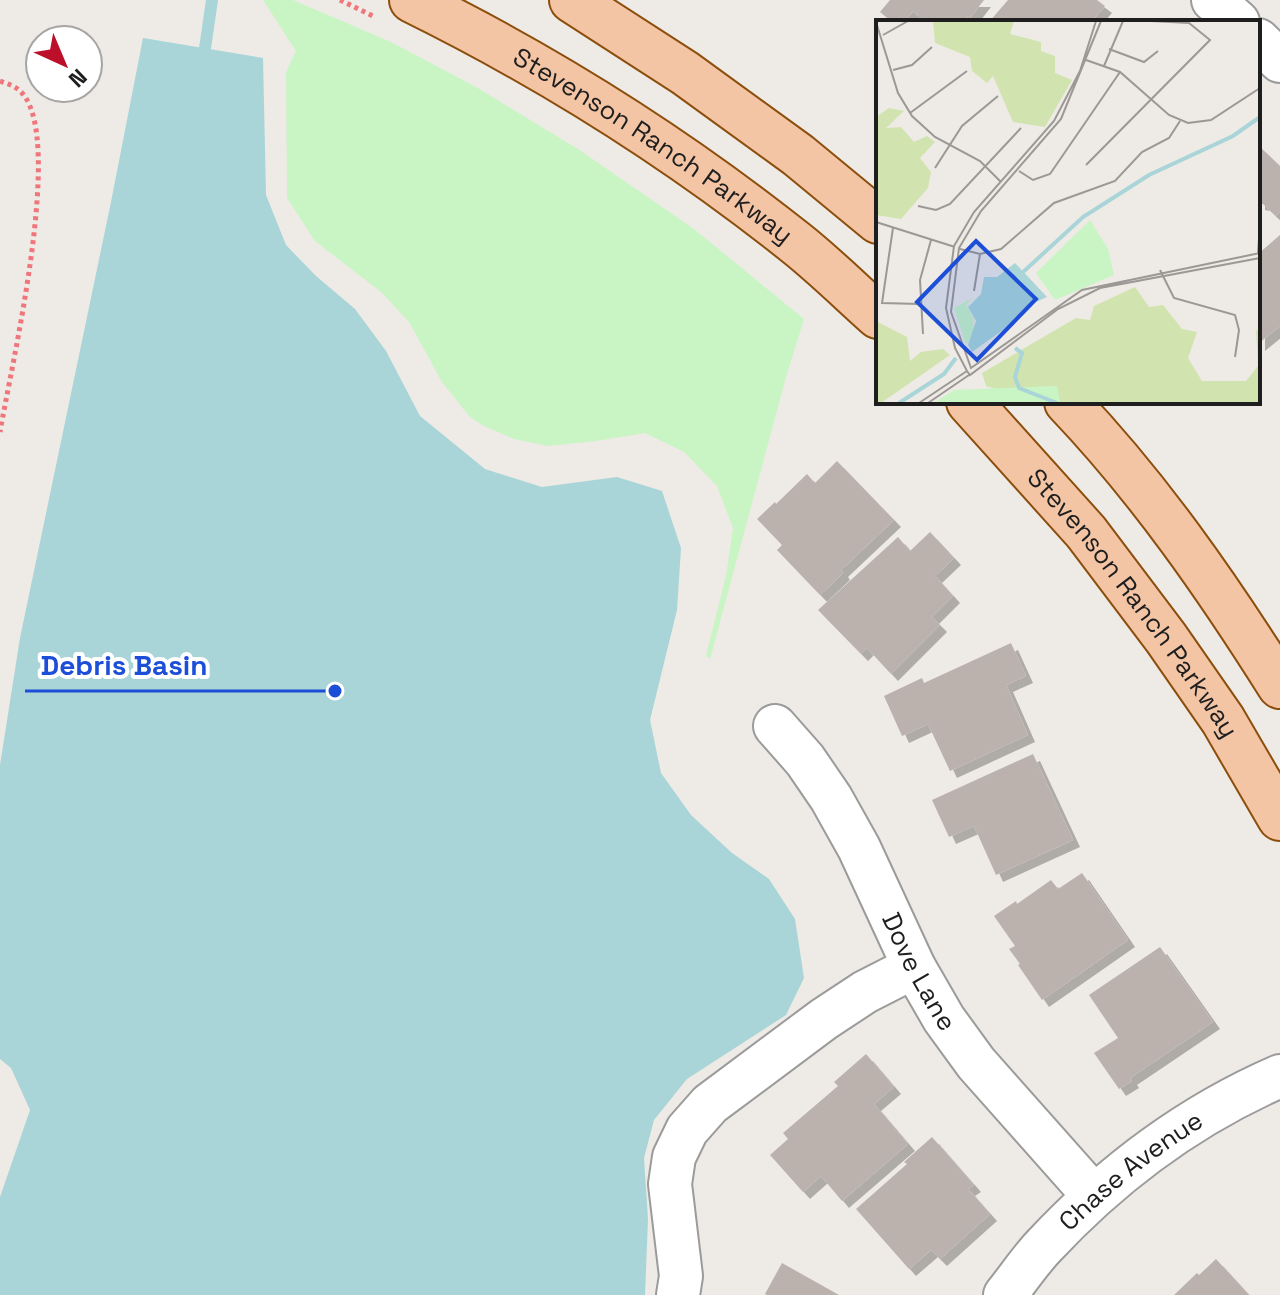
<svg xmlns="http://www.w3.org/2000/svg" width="1280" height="1295" font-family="'Space Grotesk',sans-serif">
<defs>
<filter id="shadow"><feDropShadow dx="7" dy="7" stdDeviation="0" flood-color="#0004"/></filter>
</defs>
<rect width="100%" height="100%" fill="#eeeae5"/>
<!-- park -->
<path fill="#c9f5c5" d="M 263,0 L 293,0 L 391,42 L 476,87 L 578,149 L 694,229 L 804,319 L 786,377 L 710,659 L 706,656 L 726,576 L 733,528 L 717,486 L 684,452 L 645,433 L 596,441 L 548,446 L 514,439 L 482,425 L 469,416 L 442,382 L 409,322 L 381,292 L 315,241 L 287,198 L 286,72 L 296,51 Z"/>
<!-- water -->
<path fill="#a9d5d8" d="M 143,38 L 263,58 L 266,195 L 286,245 L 316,276 L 355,309 L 386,351 L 420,416 L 485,469 L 542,487 L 617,477 L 662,491 L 681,548 L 677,610 L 650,720 L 661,773 L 691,815 L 732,853 L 769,879 L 795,919 L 804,978 L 786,1015 L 687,1079 L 654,1120 L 644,1158 L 648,1219 L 645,1295 L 0,1295 L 0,1197 L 30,1110 L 11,1068 L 0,1059 L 0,765 L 20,638 L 111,202 Z"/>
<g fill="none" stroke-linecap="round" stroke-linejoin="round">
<!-- stream -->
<path stroke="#a9d5d8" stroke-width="12" d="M 203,62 L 212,0"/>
</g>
<!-- building -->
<g fill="#bbb2ae" filter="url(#shadow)">
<path d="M 890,0 L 984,0 L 970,18 L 968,16 L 964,22 L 948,22 L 945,20 L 943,22 L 926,22 L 913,11 L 904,22 L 892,22 L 880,12 Z"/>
<path d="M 1008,0 L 1097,0 L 1105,6 L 1091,22 L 989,22 Z"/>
<path d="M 1258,145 L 1280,166 L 1280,211 L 1276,216 L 1263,204 L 1258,203 Z"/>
<path d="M 1280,235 L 1280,326 L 1258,344 L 1258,254 Z"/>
<path d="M 837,461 L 894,520 L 841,570 L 843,573 L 820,595 L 777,550 L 782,545 L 757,519 L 775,502 L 776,504 L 807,474 L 815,483 Z"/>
<path d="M 930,532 L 954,558 L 935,576 L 953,596 L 932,617 L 940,625 L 891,674 L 867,648 L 861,654 L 818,610 L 898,537 L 910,551 Z"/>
<path d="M 1011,643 L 1026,676 L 1006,685 L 1028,735 L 950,771 L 928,724 L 902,736 L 884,696 L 922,678 L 924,683 Z"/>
<path d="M 1033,754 L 1073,840 L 996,875 L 974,826 L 949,837 L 932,800 Z"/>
<path d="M 1082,873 L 1128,940 L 1042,1000 L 1018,965 L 1020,964 L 1009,949 L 1015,946 L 994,916 L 1016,901 L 1017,904 L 1051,880 L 1058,889 Z"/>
<path d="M 1160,947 L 1213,1022 L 1130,1078 L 1132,1081 L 1119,1089 L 1094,1053 L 1118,1038 L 1089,995 Z"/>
<path d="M 866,1054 L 894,1087 L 874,1104 L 908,1144 L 842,1201 L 821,1176 L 803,1192 L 770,1155 L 788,1139 L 783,1133 L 838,1086 L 834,1082 Z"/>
<path d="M 932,1137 L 974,1185 L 968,1189 L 990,1214 L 940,1259 L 931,1250 L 909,1269 L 856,1209 L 907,1164 L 904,1162 Z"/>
<path d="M 1216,1259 L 1249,1295 L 1174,1295 L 1197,1273 L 1199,1275 Z"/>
<path d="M 782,1263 L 839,1295 L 767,1295 L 765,1294 Z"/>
</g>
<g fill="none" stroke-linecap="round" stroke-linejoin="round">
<!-- minor casing -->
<g stroke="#9b9b9b" stroke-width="46">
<g id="minor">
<path d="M 1213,0 L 1238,22"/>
<path d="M 1258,40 L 1280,61"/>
<path id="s1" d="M 775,726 L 805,760 L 831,798 L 859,848 L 914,967 L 944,1019 L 976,1063 L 1094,1196"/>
<path d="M 678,1295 L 681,1276 L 670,1184 L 674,1157 L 687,1130 L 710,1104 L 824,1019 L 865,992 L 914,967"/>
<path id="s2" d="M 1005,1295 C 1018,1279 1029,1262 1043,1247 C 1110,1175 1190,1115 1280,1076"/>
</g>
</g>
<!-- major casing -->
<g stroke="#8c4e0c" stroke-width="48">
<g id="major">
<path id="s3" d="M 412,0 C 548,67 678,149 796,243 C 825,266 851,292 878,316"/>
<path d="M 572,0 L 685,73 L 798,155 L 878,221"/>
<path id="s4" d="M 969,402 L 1086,532 L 1166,638 L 1223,720 L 1280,818"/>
<path d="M 1067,402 C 1149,488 1217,586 1280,686"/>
</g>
</g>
<!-- path -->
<g stroke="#ef767b" stroke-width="5" stroke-dasharray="4 4" stroke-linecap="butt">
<path d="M 340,0 L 375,17"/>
<path d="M 0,81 C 8,84 16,86 22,93 C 65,140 11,367 0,432"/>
</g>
<!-- minor -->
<use href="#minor" stroke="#fff" stroke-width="42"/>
<!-- major -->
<use href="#major" stroke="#f4c5a4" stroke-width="44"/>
</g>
<g text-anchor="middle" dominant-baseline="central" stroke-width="8" stroke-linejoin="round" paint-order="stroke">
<!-- street labels -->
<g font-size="26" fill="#1e1e1e" stroke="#fff">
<text stroke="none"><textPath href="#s3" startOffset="282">Stevenson Ranch Parkway</textPath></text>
<text stroke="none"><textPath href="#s4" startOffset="260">Stevenson Ranch Parkway</textPath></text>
<text stroke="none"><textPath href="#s1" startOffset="286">Dove Lane</textPath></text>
<text stroke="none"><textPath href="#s2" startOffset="178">Chase Avenue</textPath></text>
</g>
</g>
<!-- overview -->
<g transform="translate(876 20)">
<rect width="384" height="384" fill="#eeeae5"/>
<path d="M 57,1 L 138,1 L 134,14 L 165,22 L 165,31 L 179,36 L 179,53 L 196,60 L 169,107 L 137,102 L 117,56 L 111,63 L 96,51 L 94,37 L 59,23 ZM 13,88 L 28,91 L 10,108 L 25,107 L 38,122 L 51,116 L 59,122 L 44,138 L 55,152 L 52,168 L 25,199 L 0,195 L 0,97 ZM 259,267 L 273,287 L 287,285 L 306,309 L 321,312 L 312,338 L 326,361 L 370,361 L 382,346 L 380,309 L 384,314 L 384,383 L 164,383 L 110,366 L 106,353 L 200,298 L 214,300 L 218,286 ZM 0,301 L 31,317 L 34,341 L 45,332 L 67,329 L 74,335 L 5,383 L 0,383 Z" fill="#d1e4af"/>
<path d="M 214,200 L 232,229 L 238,255 L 179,280 L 160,253 ZM 98,277 L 90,285 L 98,299 L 97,318 L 90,324 L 78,288 ZM 181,366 L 184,383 L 58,383 L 78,370 Z" fill="#c9f5c5"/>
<path d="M 139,243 L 171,277 L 151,286 L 137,303 L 96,332 L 92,325 L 100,301 L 92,287 L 105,274 L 108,257 L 121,257 Z" fill="#a9d5d8"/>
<path fill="none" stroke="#a9d5d8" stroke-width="4" d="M 146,253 L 207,197 L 273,155 L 357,116 L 384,97M 139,328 L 146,333 L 139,357 L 143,368 L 181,383M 23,383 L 68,354 L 80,338"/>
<path fill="none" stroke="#9b9895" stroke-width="2" d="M 220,1 L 204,51 L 178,101 L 98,192 L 78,226 L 70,288 L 79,328 L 91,351 L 94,355 L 182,289 L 224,268 L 384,238M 225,1 L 185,99 L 105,191 L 83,228 L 75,292 L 95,348 L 206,270 L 384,233M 0,2 L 22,73 L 36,96 L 59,117 L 104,141 L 125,162M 7,15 L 32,1M 233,29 L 268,42 L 282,31M 210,40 L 244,52 L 293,95 L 312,103 L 335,100 L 384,68M 228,46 L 247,1M 17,50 L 36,45 L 56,27M 34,93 L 91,51M 210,145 L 334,20 L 313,3 L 275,1M 59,148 L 86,106 L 122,76M 143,151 L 157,160 L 174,154 L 244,52M 42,186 L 60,190 L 74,184 L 145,108M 0,202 L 79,227M 17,208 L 6,283 L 44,284M 84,229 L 104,234 L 125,229 L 178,183 L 239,161 L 266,132 L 293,118 L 304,101M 382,234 L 384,202M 284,250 L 298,278 L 359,295 L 363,310 L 359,337M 98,271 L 104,234M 47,314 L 44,260 L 55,220M 43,383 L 91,351M 52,383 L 93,355"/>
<path fill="#1d4ed8" fill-opacity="0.15" stroke="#1d4ed8" stroke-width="4" d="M 100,221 L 160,279 L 101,340 L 41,282 Z"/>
<rect width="384" height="384" fill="none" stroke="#1e1e1e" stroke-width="4"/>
</g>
<!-- callouts -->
<path fill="none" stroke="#1d4ed8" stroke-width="3" d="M335 691L224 691H25"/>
<circle fill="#1d4ed8" stroke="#fff" stroke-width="3" cx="335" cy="691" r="8"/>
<g font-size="28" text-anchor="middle" font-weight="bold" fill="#1d4ed8" stroke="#fff" stroke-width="8" stroke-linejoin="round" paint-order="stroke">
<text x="124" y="675">Debris Basin</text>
</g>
<!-- north arrow -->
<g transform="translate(64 64) rotate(136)"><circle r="38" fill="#ffffff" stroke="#a5a5a5" stroke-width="2"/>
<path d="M0-6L14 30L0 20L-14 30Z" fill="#bc102a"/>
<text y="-12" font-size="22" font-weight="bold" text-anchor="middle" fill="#1e1e1e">N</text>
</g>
</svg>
